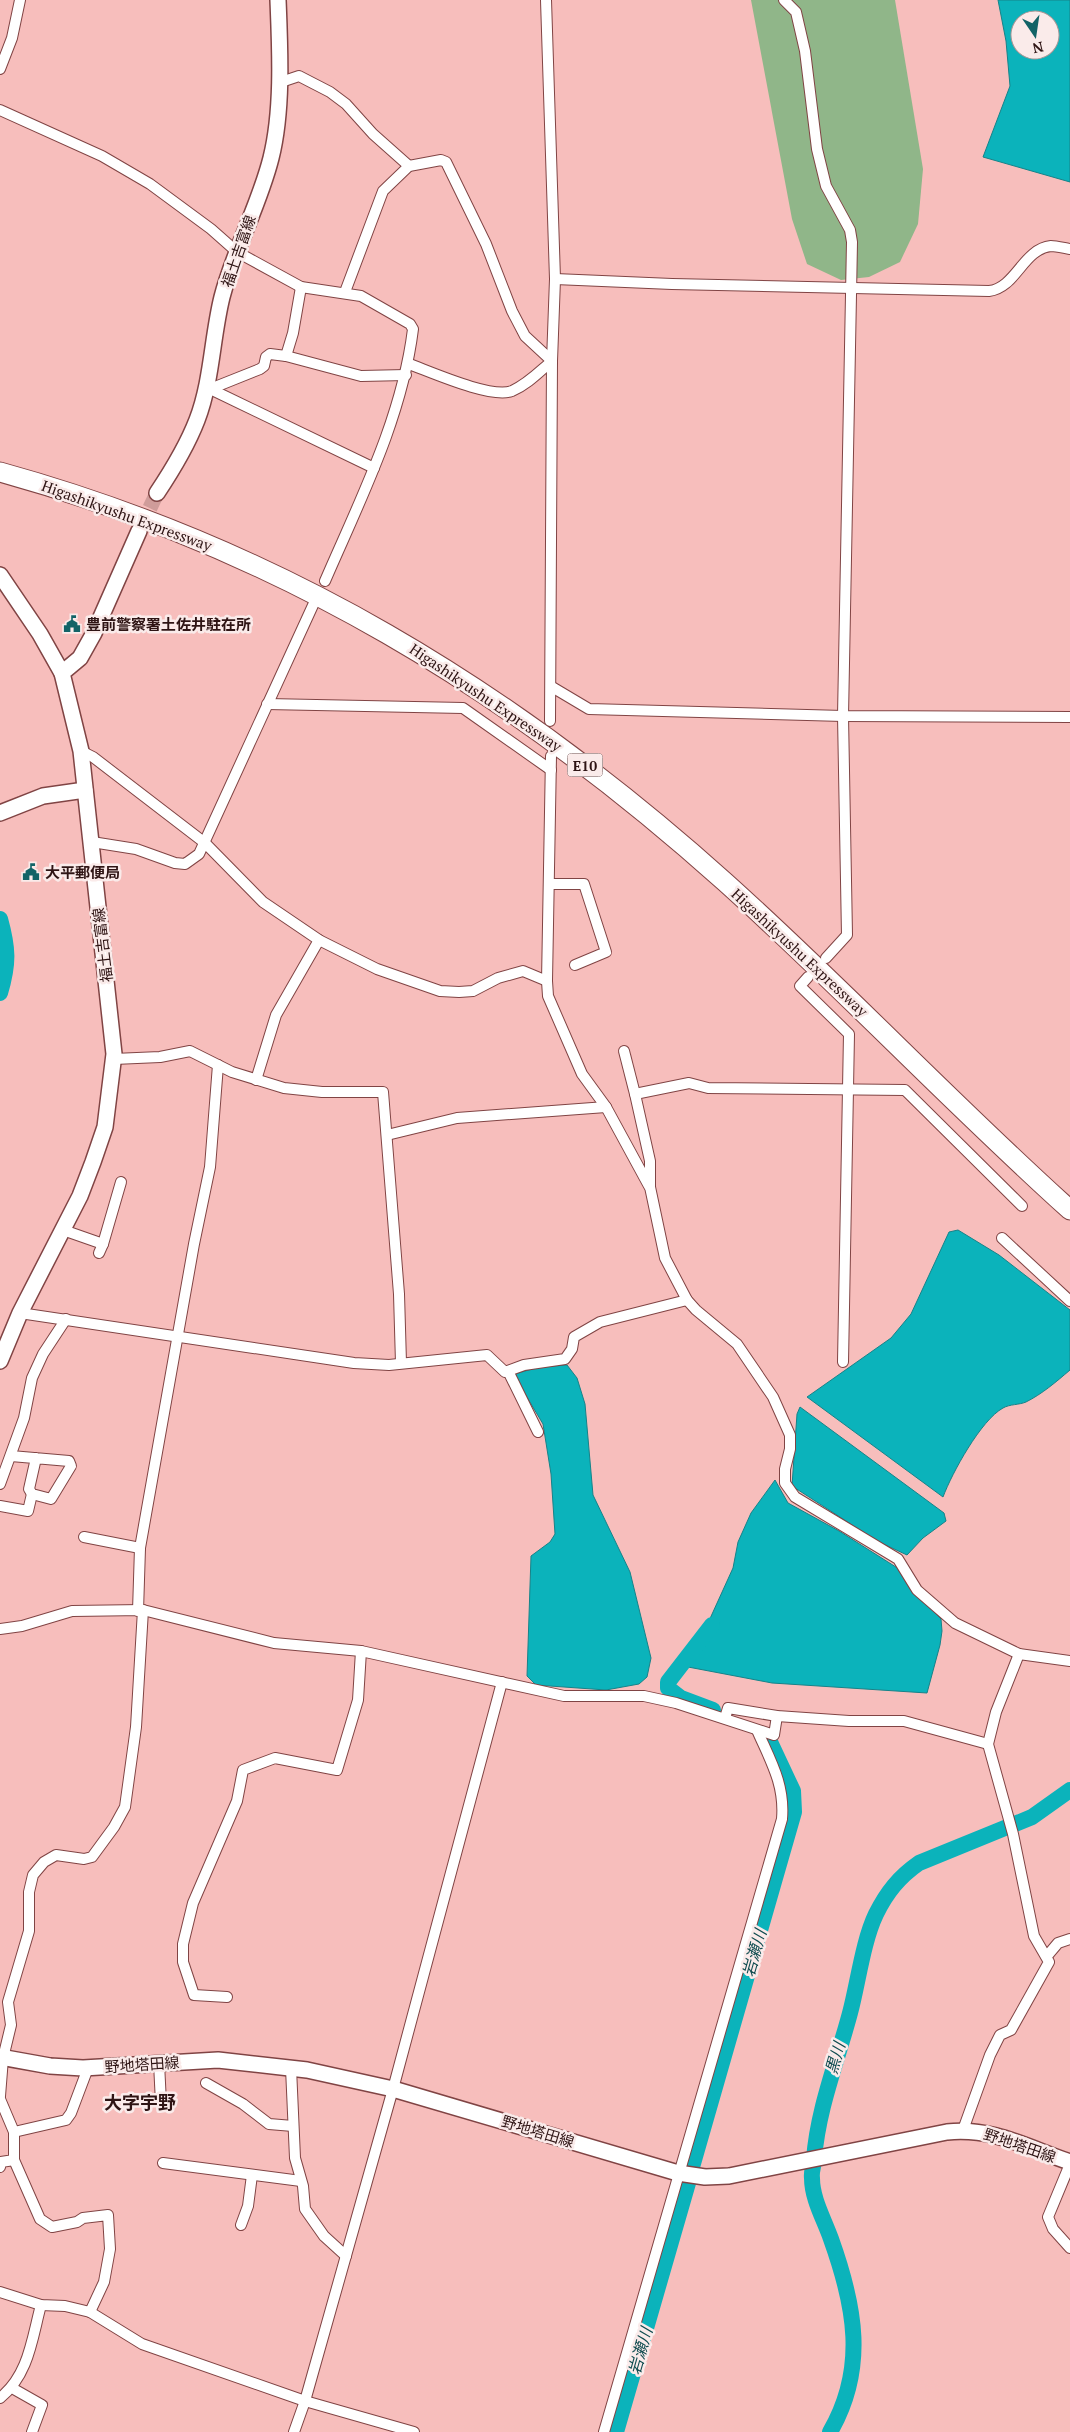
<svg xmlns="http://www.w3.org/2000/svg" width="1070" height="2432" font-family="'PT Serif','Noto Sans JP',serif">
<rect width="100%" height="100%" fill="#f7bebc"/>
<!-- green -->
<path fill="#90b689" d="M 751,0 L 895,0 L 923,169 L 918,224 L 900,262 L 869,277 L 841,280 L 807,264 L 792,219 Z"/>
<!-- water -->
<g fill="#0bb3bb" stroke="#168389" fill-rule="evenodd">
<path d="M 998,0 L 1070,0 L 1070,182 L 983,157 L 1010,86 L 1006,41 ZM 1020,20 L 1050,20 L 1050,50 L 1020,50 Z"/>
<path d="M 958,1230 L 999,1255 L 1070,1310 L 1070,1370 C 1056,1382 1042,1394 1026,1402 C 1019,1405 1010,1404 1003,1408 C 981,1420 952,1473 943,1497 L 807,1397 L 891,1338 L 911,1314 L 949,1232 Z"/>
<path d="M 567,1365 L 577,1378 L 585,1404 L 593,1495 L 630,1572 L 651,1658 L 647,1677 L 639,1684 L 606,1690 L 536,1685 L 527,1676 L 531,1556 L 550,1542 L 555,1534 L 551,1474 L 543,1424 L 515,1377 L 515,1374 L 539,1367 Z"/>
<path d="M 800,1407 L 944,1513 L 946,1521 L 923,1538 L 907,1555 L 877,1541 L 792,1486 L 797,1414 Z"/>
<path d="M 775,1480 L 788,1503 L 839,1531 L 899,1569 L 913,1591 L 941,1619 L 942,1631 L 940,1645 L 927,1693 L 772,1683 L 688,1667 L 714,1630 L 708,1623 L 733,1568 L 738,1542 L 751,1513 Z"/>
</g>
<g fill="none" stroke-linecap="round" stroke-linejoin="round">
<!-- river -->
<g stroke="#0bb3bb" stroke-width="16">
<path d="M 0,919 C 8,948 9,963 0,993"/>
<path d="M 712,1625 L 668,1682 L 668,1688 L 681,1698 L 713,1710"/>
<path d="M 692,2167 L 794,1812 L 793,1791 L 770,1742"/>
<path d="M 616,2432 L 688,2183"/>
<path d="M 830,2432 C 867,2368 855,2306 831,2239 C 824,2219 812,2199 812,2178 C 811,2172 814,2165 814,2159 C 818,2108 837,2062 850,2013 C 858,1983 863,1941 876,1914 C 887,1892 899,1877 919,1863 L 1032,1817 L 1070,1790"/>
</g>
<!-- secondary-tunnel -->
<path stroke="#cf9c9a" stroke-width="15" stroke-dasharray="15 8" stroke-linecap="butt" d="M 140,529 L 157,493"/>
<!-- street casing -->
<g stroke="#804444" stroke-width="12">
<g id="street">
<path d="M 546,0 L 555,279 L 552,361 L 550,721"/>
<path d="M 784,0 L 796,12 L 805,51 L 817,149 L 826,186 L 850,230 L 852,242 L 843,716 L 847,935 L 826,958"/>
<path d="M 0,69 L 12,38 L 20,0"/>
<path d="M 278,83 L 299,76 L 330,92 L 346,104 L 373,134 L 409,166"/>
<path d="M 0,110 L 102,156 L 150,184 L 211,229 L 237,252 L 301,287 L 361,296 L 410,324 L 413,329 C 402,418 360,500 325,581"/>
<path d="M 555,279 L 672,284 L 989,291 C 1016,288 1023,249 1051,246 C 1056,246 1064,248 1070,249"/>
<path d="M 345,292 L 383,191 L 409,166 L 441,160 L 446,162 L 486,244 L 512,311 L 525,336 L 552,361"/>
<path d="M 286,356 L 293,333 L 301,287"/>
<path d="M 409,364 C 431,372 491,399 512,391 C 528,384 539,372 552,361"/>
<path d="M 206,387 L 374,468"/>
<path d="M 210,389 L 260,369 L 264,366 L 266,357 L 270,354 L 286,356 L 361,376 L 406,375"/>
<path d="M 552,687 L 589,709 L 843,716 L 1070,717"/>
<path d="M 267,704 L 463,708 L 551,770"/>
<path d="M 81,751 L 93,757 L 205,843 L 263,902 L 319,940 L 377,969 L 440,991 L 459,992 L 473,991 L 498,978 L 523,971 L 547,981"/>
<path d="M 551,756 L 547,981 L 548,996 L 582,1074 L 606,1107 L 649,1186"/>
<path d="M 92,842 L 136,849 L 175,863 L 185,864 L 199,854 L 314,603"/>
<path d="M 549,884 L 584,884 L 606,952 L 575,965"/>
<path d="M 808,977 L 800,986 L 849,1034 L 843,1362"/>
<path d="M 624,1051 L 635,1094"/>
<path d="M 114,1059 L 160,1057 L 190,1051 L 232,1072 L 284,1088 L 322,1092 L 383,1092 L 399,1294 L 401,1363"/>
<path d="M 256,1080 L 276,1015 L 319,940"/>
<path d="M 387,1135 L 457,1118 L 606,1107"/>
<path d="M 1022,1206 L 905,1090 L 708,1088 L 689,1083 L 635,1094 L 650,1161 L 650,1187 L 665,1258 L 687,1300 L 696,1310 L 737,1344 L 773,1397 L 790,1435 L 790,1449 L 785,1469 L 785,1483 L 795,1497 L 898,1559 L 917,1590 L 955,1623 L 1019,1654 L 1070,1661"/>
<path d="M 63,1230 L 103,1244 L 99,1253"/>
<path d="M 1002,1238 L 1070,1301"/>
<path d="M 103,1244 L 121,1182"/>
<path d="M 20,1313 L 354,1363 L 389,1365 L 487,1355 L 505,1372 L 524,1365 L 565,1359 L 572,1349 L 574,1337 L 600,1322 L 687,1300"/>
<path d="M 508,1371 L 538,1432"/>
<path d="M 11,1456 L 69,1461 L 71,1466 L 51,1499 L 32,1494 L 29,1489 L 36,1458"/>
<path d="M 0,1484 L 24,1418 L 32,1378 L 43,1354 L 66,1319"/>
<path d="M 0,1506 L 28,1511 L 32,1494"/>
<path d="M 84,1537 L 140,1548"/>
<path d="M 138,1611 L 140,1548 L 194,1244 L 210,1167 L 218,1065"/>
<path d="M 0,1629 L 22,1626 L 72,1611 L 143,1610 L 274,1643 L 361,1651 L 564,1696 L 644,1696 L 676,1703 L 774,1735 L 777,1716"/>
<path d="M 725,1718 L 728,1708 L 777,1716 L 849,1721 L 904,1721 L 988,1744"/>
<path d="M 1047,1956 L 1058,1943 L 1070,1939"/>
<path d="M 227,1997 L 194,1995 L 183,1962 L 183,1944 L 193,1903 L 237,1801 L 243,1770 L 275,1758 L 337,1770 L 358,1700 L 361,1651"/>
<path d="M 159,2063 L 161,2103"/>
<path d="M 291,2068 L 295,2158 L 303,2186 L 305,2209 L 324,2236 L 346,2256"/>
<path d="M 206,2083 L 243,2104 L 269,2124 L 293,2126"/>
<path d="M 0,2096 L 3,2058 L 11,2025 L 8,2002 L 29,1931 L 29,1892 L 33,1875 L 44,1862 L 56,1855 L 84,1859 L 92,1857 L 114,1827 L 125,1807 L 136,1727 L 143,1610"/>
<path d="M 0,2099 L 14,2132 L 14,2160 L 1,2162 L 0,2167"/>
<path d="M 139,2100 L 161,2099"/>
<path d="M 963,2130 L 990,2055 L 1000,2035 L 1011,2030 L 1049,1962 L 1034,1936 L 1013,1834 L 988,1744 L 996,1712 L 1019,1654"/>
<path d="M 14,2132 L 66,2120 L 71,2113 L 88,2068"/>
<path d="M 14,2160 L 40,2219 L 52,2227 L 77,2222 L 83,2218 L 108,2215 L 110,2249 L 104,2282 L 90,2312"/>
<path d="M 163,2163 L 301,2181"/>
<path d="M 1070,2164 L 1048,2217 L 1053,2229 L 1070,2248"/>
<path d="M 241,2225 L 248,2206 L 252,2175"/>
<path d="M 0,2292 L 41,2305 L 65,2306 L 90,2312 L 142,2344 L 305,2401 L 414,2432"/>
<path d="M 12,2388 L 42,2405 L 32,2432"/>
<path d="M 0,2398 C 29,2375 32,2338 41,2305"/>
<path d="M 294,2432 L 305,2401 L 393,2089 L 502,1682"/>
<path d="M 604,2432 L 782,1819 C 785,1784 770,1760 757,1730"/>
</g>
</g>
<!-- secondary casing -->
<g stroke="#804444" stroke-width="18">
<g id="secondary">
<path d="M 157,493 C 173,469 187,446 197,420 C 212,381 212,337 222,297 C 234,250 259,206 271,158 C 283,110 280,50 278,0"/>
<path d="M 0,575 L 40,634 L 62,673"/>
<path d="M 0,813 L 43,796 L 85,790"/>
<path d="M 0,1361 L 20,1313 L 80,1196 L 93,1162 L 105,1127 L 114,1054 L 81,751 L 62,673 L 80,658 L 94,633 L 139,531"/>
<path d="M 0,2057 L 50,2066 L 83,2068 L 218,2060 L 307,2070 L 393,2089 L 678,2173 L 705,2177 L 729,2176 L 947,2132 C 993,2127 1028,2148 1070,2162"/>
</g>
</g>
<!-- highway casing -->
<g stroke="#804444" stroke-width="21">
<path id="highway" d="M 0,472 C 279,549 511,690 725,882 C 843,988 952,1104 1070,1210"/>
</g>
<!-- street -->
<use href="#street" stroke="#fff" stroke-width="10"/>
<!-- secondary -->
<use href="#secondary" stroke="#fff" stroke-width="15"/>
<!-- highway -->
<use href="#highway" stroke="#fff" stroke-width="19"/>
</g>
<!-- icons -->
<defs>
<g id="civic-bare" transform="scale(1.35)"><path d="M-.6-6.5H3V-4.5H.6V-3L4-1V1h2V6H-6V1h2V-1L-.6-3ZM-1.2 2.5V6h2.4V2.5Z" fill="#126367" stroke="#faebea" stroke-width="2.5" paint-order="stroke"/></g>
</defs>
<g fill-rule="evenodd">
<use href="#civic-bare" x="72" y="624"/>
<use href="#civic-bare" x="31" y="872"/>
</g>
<g text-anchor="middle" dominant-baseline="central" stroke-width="5" stroke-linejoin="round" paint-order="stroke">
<!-- shield labels -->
<rect fill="#faebea" stroke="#6b5454" stroke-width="1" x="567.5" y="753.5" width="35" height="23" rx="4"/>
<g font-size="14" font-weight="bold" fill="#2e1414">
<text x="585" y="765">E10</text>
</g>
<!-- street labels -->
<g font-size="15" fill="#2e1414" stroke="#faebea">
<text transform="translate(238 251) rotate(-71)">福土吉富線</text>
<text transform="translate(127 515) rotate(20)">Higashikyushu Expressway</text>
<text transform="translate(486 697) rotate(34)">Higashikyushu Expressway</text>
<text transform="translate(102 945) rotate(-97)">福土吉富線</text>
<text transform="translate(800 952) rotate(43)">Higashikyushu Expressway</text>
<text transform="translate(142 2064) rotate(-4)">野地塔田線</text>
<text transform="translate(538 2131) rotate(17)">野地塔田線</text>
<text transform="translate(1020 2145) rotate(19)">野地塔田線</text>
</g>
<!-- poi labels -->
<g font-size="15" font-weight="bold" fill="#2e1414" stroke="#faebea" text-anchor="start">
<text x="86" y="624">豊前警察署土佐井駐在所</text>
<text x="45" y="872">大平郵便局</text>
</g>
<!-- water labels -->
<g font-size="16" font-style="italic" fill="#104c50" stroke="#faebea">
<text transform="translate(754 1953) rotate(-74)">岩瀬川</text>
<text transform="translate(835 2058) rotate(-74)">黒川</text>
<text transform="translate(640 2351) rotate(-74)">岩瀬川</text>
</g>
<!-- quarter labels -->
<g font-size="18" font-weight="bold" fill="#2e1414" stroke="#faebea">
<text x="140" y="2102">大字宇野</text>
</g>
</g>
<!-- north arrow -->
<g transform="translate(1035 35) rotate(167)"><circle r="24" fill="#faebea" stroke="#a89594"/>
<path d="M0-4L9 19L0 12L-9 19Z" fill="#126367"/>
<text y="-8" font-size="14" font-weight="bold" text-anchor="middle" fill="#2e1414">N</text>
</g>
</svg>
